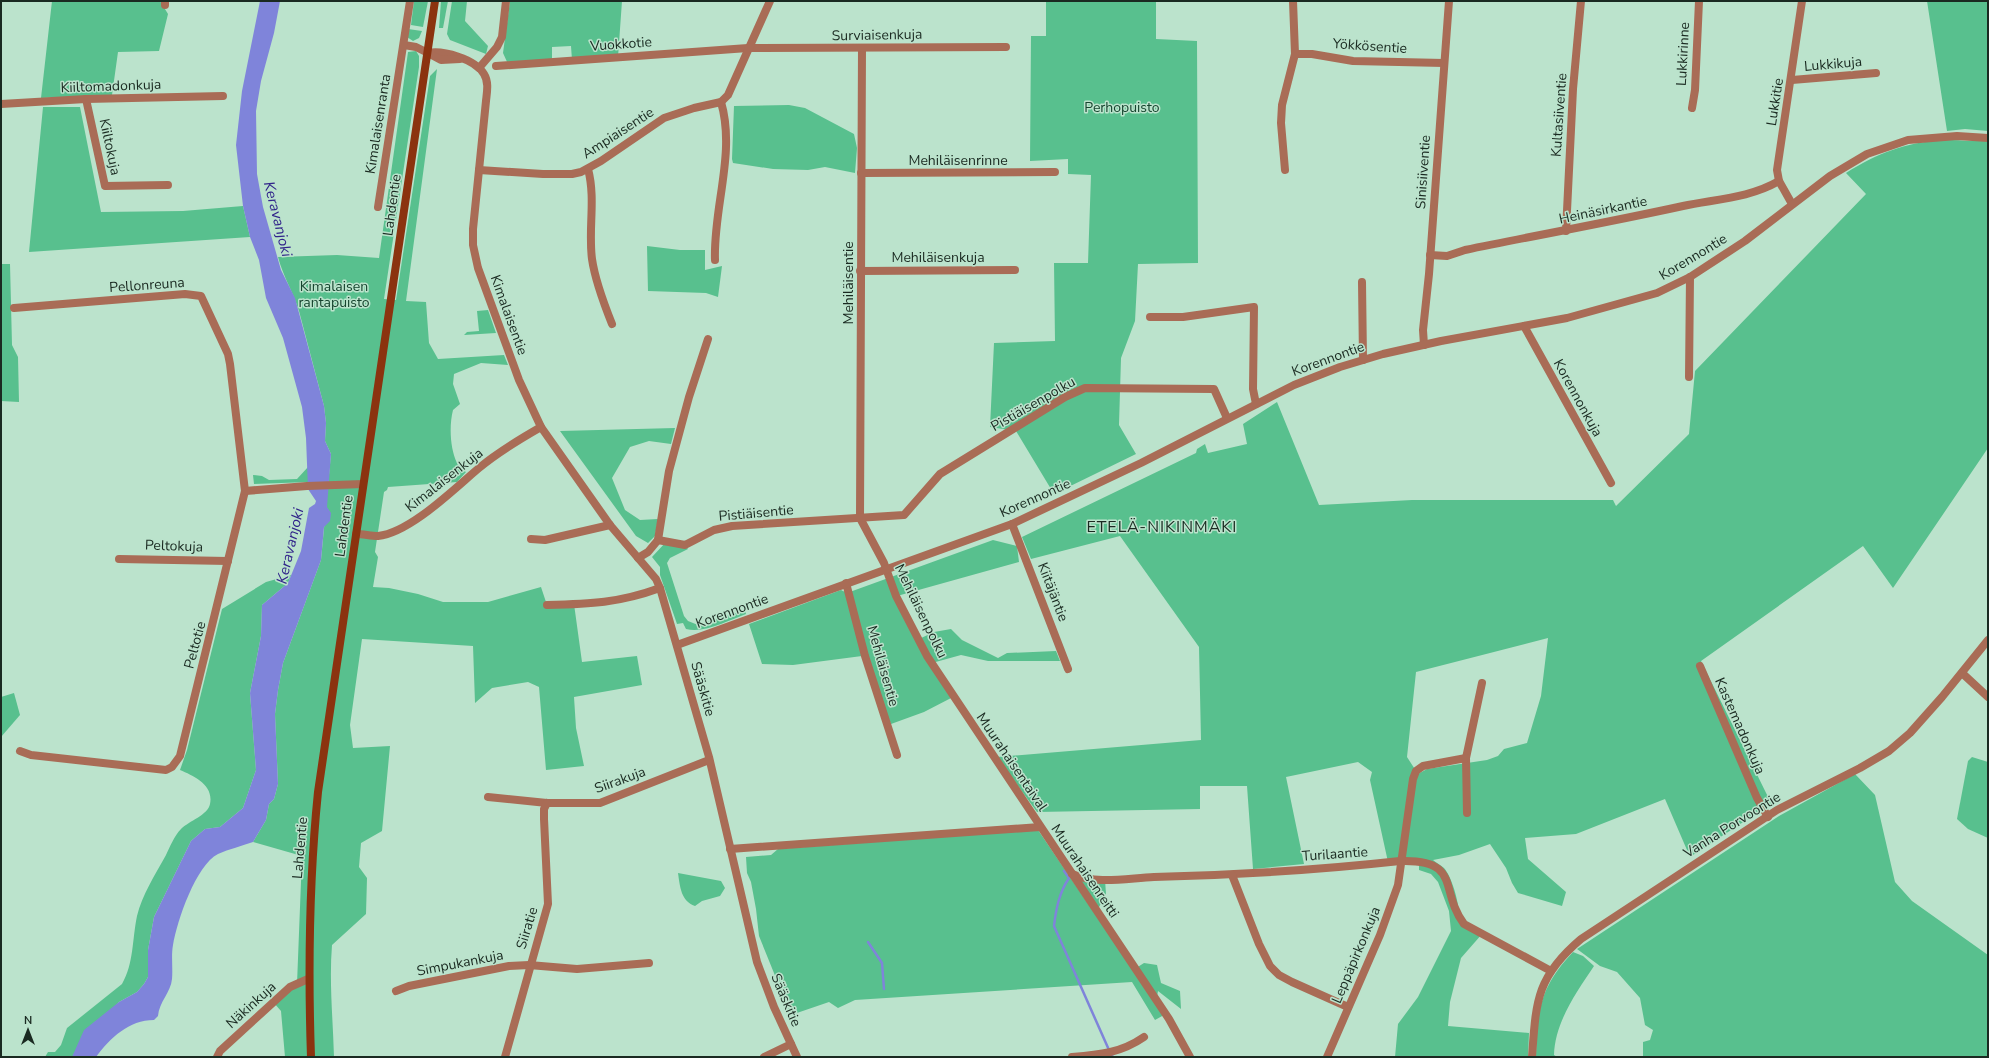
<svg xmlns="http://www.w3.org/2000/svg" width="1989" height="1058" font-family="'Nunito Sans',sans-serif">
<rect width="100%" height="100%" fill="#bbe3cc"/>
<!-- green -->
<g fill="#58c08e" fill-rule="evenodd">
<path d="M 52,1 L 160,1 L 168,14 L 159,51 L 118,52 L 112,95 L 41,98 Z"/>
<path d="M 414,1 L 428,1 L 423,27 L 411,25 Z"/>
<path d="M 441,1 L 448,1 L 443,28 L 439,28 Z"/>
<path d="M 452,1 L 467,1 L 465,21 L 488,46 L 486,54 L 450,40 L 447,34 Z"/>
<path d="M 510,1 L 622,1 L 618,57 L 572,60 L 571,46 L 552,47 L 552,61 L 508,64 L 503,53 Z"/>
<path d="M 1046,1 L 1156,1 L 1156,39 L 1197,41 L 1198,263 L 1138,264 L 1135,321 L 1121,358 L 1119,425 L 1136,454 L 1054,494 L 1016,431 L 990,427 L 994,343 L 1055,341 L 1054,263 L 1088,263 L 1091,175 L 1068,174 L 1068,159 L 1030,161 L 1031,36 L 1046,36 Z"/>
<path d="M 1927,1 L 1988,1 L 1988,131 L 1965,129 L 1947,131 Z"/>
<path d="M 408,29 L 422,31 L 419,38 L 413,41 L 407,37 Z"/>
<path d="M 416,51 L 419,56 L 419,67 L 384,299 L 396,300 L 430,76 L 437,69 L 406,301 L 426,302 L 429,343 L 438,359 L 504,355 L 508,365 L 481,363 L 454,374 L 453,384 L 460,404 L 453,410 C 449,426 450,448 457,463 C 458,467 463,470 466,472 L 457,482 L 388,487 L 387,490 L 384,492 L 375,552 L 378,557 L 373,587 L 389,588 L 418,594 L 443,602 L 488,602 L 541,587 L 547,605 L 574,604 L 582,662 L 637,656 L 642,685 L 574,697 L 576,728 L 584,766 L 546,770 L 539,687 L 528,682 L 492,688 L 475,703 L 473,646 L 362,639 L 350,725 L 353,748 L 390,746 L 382,831 L 361,843 L 359,867 L 367,878 L 366,914 L 332,945 C 329,982 333,1020 334,1057 L 285,1057 L 281,1011 L 274,1003 L 297,984 L 302,856 L 253,842 L 266,820 L 269,804 L 274,799 L 278,784 L 275,714 L 278,690 L 283,663 L 321,560 L 331,454 L 325,441 L 326,423 L 324,406 L 299,311 C 293,292 283,276 278,257 L 337,255 L 379,258 L 408,52 Z"/>
<path d="M 789,105 L 805,108 L 854,134 L 857,148 L 855,173 L 825,167 L 808,170 L 773,169 L 733,163 L 732,159 L 734,106 Z"/>
<path d="M 43,107 L 80,107 L 101,212 L 183,211 L 243,206 L 250,237 L 29,252 Z"/>
<path d="M 1988,138 L 1988,448 L 1893,588 L 1863,546 L 1701,661 L 1772,805 L 1760,811 L 1690,857 L 1665,799 L 1576,834 L 1525,838 L 1528,859 L 1566,892 L 1562,906 L 1518,893 L 1512,883 L 1506,868 L 1490,844 L 1459,855 L 1433,860 C 1436,863 1441,865 1444,868 C 1452,877 1460,905 1459,918 L 1482,934 L 1461,958 L 1450,1002 L 1448,1026 L 1529,1033 L 1528,1057 L 1395,1057 L 1398,1024 L 1418,997 L 1451,931 L 1449,911 L 1438,882 L 1431,874 L 1419,870 L 1419,861 L 1388,862 L 1370,780 L 1372,772 L 1358,762 L 1286,777 L 1304,864 L 1253,869 L 1247,786 L 1200,786 L 1200,809 L 1037,812 L 997,757 L 1201,740 L 1199,647 L 1120,536 L 1031,559 L 1022,537 L 1196,453 L 1197,449 L 1205,444 L 1208,453 L 1247,444 L 1243,424 L 1277,402 L 1319,505 L 1412,500 L 1613,500 L 1616,506 L 1689,434 L 1695,371 L 1866,194 L 1846,173 C 1878,153 1904,143 1942,140 C 1957,139 1974,144 1988,138 ZM 1548,638 L 1541,696 L 1527,743 L 1504,749 L 1498,756 L 1487,760 L 1427,769 L 1418,774 L 1407,757 L 1416,672 Z"/>
<path d="M 647,246 L 680,250 L 705,250 L 705,270 L 722,266 L 718,297 L 706,293 L 648,291 Z"/>
<path d="M 1,264 L 10,264 L 12,345 L 18,357 L 19,402 L 1,401 Z"/>
<path d="M 488,310 L 496,333 L 464,335 L 467,332 L 479,331 L 477,311 Z"/>
<path d="M 675,428 L 671,444 L 649,441 L 630,447 L 612,478 L 625,510 L 640,520 L 658,519 L 655,536 L 648,543 L 636,536 L 560,431 Z"/>
<path d="M 308,467 L 309,482 L 254,484 L 253,475 L 262,476 L 269,480 L 297,479 Z"/>
<path d="M 993,540 L 1017,546 L 1019,562 L 897,596 L 919,639 L 934,632 L 951,629 L 962,640 L 998,658 L 1007,653 L 1056,651 L 1060,661 L 988,661 L 961,655 L 932,663 L 953,697 L 924,712 L 891,724 L 862,656 L 793,665 L 762,664 L 749,624 L 841,590 L 847,593 Z"/>
<path d="M 666,542 L 685,545 L 688,549 L 670,558 L 667,563 L 684,616 L 688,621 L 698,625 L 745,610 L 746,614 C 729,620 704,634 686,629 L 683,623 L 677,624 L 660,575 L 660,567 L 652,557 Z"/>
<path d="M 291,575 L 288,583 L 262,605 L 261,636 L 250,693 L 256,770 L 243,808 L 220,827 L 205,829 L 191,841 L 154,917 L 148,950 L 148,977 L 144,984 L 137,992 L 119,1002 L 72,1057 L 45,1057 L 48,1052 L 55,1052 L 61,1045 L 67,1028 L 122,984 C 134,963 132,940 137,916 C 142,895 155,875 166,855 C 170,847 174,836 181,829 C 189,821 208,815 210,804 C 214,785 194,776 180,770 L 187,750 L 222,609 L 266,582 Z"/>
<path d="M 14,693 L 20,715 L 1,737 L 1,697 Z"/>
<path d="M 1972,757 L 1988,762 L 1988,838 L 1968,829 L 1957,819 L 1968,761 Z"/>
<path d="M 1855,774 L 1875,795 L 1895,882 L 1912,901 L 1988,955 L 1988,1057 L 1643,1057 L 1643,1042 L 1650,1040 L 1653,1030 L 1645,1025 L 1640,998 L 1617,972 L 1600,966 L 1577,949 L 1779,816 Z"/>
<path d="M 1038,830 L 1133,970 L 1144,963 L 1157,965 L 1161,983 L 1180,991 L 1181,1009 L 1158,991 L 1156,1002 L 1164,1015 L 1155,1020 L 1132,982 L 855,1000 L 838,1008 L 829,1002 L 791,1015 L 759,936 L 756,909 L 751,882 L 747,873 L 746,857 L 771,855 L 778,849 Z"/>
<path d="M 678,873 L 721,881 L 725,888 L 720,896 L 702,901 L 695,906 C 681,901 680,887 678,873 Z"/>
<path d="M 1084,878 L 1105,880 L 1106,894 L 1098,909 L 1080,882 Z"/>
<path d="M 1573,952 L 1583,956 L 1594,966 C 1576,993 1555,1022 1554,1055 L 1557,1057 L 1536,1057 C 1537,1010 1540,987 1573,952 Z"/>
</g>
<!-- water -->
<path fill="#7f84da" d="M 260,1 L 280,1 L 274,33 L 261,81 L 256,111 L 257,174 L 263,207 L 281,270 L 295,298 L 324,406 L 326,423 L 325,441 L 331,454 L 327,507 L 331,513 L 330,521 L 324,527 L 321,560 L 283,663 L 278,690 L 275,714 L 278,784 L 274,799 L 269,804 L 266,820 L 253,842 C 242,846 229,849 218,854 C 196,865 177,921 173,945 C 171,956 173,968 172,979 C 171,992 159,1002 158,1016 L 154,1020 C 129,1020 110,1038 96,1057 L 72,1057 L 84,1030 L 119,1002 L 137,992 L 144,984 L 148,977 L 148,950 L 154,917 L 191,841 L 205,829 L 220,827 L 243,808 L 256,770 L 250,693 L 261,636 L 262,605 L 288,583 L 301,551 L 309,508 L 315,504 L 316,501 L 308,489 L 306,438 L 302,407 L 283,338 L 266,298 L 259,260 L 250,237 L 243,206 L 236,145 L 242,91 Z"/>
<g fill="none" stroke-linecap="round" stroke-linejoin="round">
<!-- stream -->
<g stroke="#7f84da" stroke-width="2.5">
<path d="M 1064,871 L 1069,878 C 1059,893 1056,909 1054,926 L 1109,1050"/>
<path d="M 868,942 L 882,963 L 884,989"/>
<path d="M 1112,1056 L 1113,1057"/>
</g>
<!-- minor -->
<g stroke="#a96c56" stroke-width="8">
<path d="M 165,5 L 165,1"/>
<path d="M 404,45 L 416,47 L 428,53"/>
<path d="M 862,48 L 860,518 L 884,563 L 896,596 L 927,656 L 1169,1019 L 1190,1057"/>
<path d="M 1295,54 L 1312,54 L 1353,61 L 1444,63"/>
<path d="M 496,66 L 748,48 L 1006,47"/>
<path d="M 479,68 L 497,47 L 502,37 L 506,1"/>
<path d="M 1792,80 L 1876,73"/>
<path d="M 86,99 L 105,186 L 168,185"/>
<path d="M 1,104 L 86,99 L 223,96"/>
<path d="M 1692,108 L 1695,90 L 1699,1"/>
<path d="M 588,169 C 596,199 588,229 592,259 C 595,280 604,304 612,324"/>
<path d="M 1285,170 L 1281,123 L 1282,105 L 1295,54 L 1293,1"/>
<path d="M 861,173 L 1055,172"/>
<path d="M 378,207 L 410,1"/>
<path d="M 1566,231 L 1573,89 L 1581,1"/>
<path d="M 1430,255 L 1447,256 L 1465,250 C 1538,235 1610,222 1683,206 C 1716,199 1750,198 1779,181"/>
<path d="M 715,260 C 713,208 736,153 721,102"/>
<path d="M 860,271 L 1015,270"/>
<path d="M 1362,282 L 1363,360"/>
<path d="M 14,308 L 185,294 L 201,296 L 228,354 L 230,364 L 245,491 L 180,756 L 172,767 L 166,770 L 31,755 L 20,751"/>
<path d="M 1150,317 L 1183,317 L 1254,307 L 1253,389 L 1256,404"/>
<path d="M 1524,326 L 1611,483"/>
<path d="M 1424,345 L 1423,330 L 1429,274 L 1449,1"/>
<path d="M 1689,377 L 1690,277"/>
<path d="M 245,491 L 307,486 L 363,484"/>
<path d="M 1012,524 L 1068,669"/>
<path d="M 356,534 C 363,534 371,536 378,536 C 410,533 455,488 479,468 C 498,452 520,439 541,427"/>
<path d="M 531,539 L 545,540 L 610,525"/>
<path d="M 658,540 L 685,545 L 714,530 L 732,526 L 904,515 L 940,474 L 1065,397 L 1085,388 L 1214,389 L 1227,418"/>
<path d="M 638,558 L 648,552 L 658,540 L 669,471 L 689,397 L 708,339"/>
<path d="M 119,559 L 228,561"/>
<path d="M 846,583 L 865,656 L 897,755"/>
<path d="M 547,605 C 590,604 619,603 660,588"/>
<path d="M 1700,666 L 1757,798 L 1768,817"/>
<path d="M 1962,673 L 1988,697"/>
<path d="M 488,797 L 547,803 L 600,803 L 709,760"/>
<path d="M 1467,813 L 1466,758 L 1482,683"/>
<path d="M 730,849 L 1040,827"/>
<path d="M 1072,874 C 1097,885 1128,878 1154,877 C 1236,875 1318,870 1400,861 C 1462,859 1439,891 1464,924 L 1551,971"/>
<path d="M 1232,875 L 1259,944 L 1270,966 L 1279,975 L 1292,982 L 1348,1007"/>
<path d="M 396,991 L 409,986 L 509,966 L 529,965 L 577,969 L 649,963"/>
<path d="M 217,1057 L 220,1051 L 290,987 L 308,979"/>
<path d="M 505,1057 L 548,904 L 544,819 L 544,809 L 547,803"/>
<path d="M 764,1057 L 791,1044"/>
<path d="M 1072,1057 C 1099,1055 1121,1053 1144,1037"/>
<path d="M 1327,1057 L 1380,935 L 1398,885 L 1413,779 L 1416,771 L 1423,766 L 1466,758"/>
</g>
<!-- tertiary -->
<g stroke="#a96c56" stroke-width="8">
<path d="M 428,53 C 443,50 475,59 484,74 C 489,82 487,92 486,101 L 473,229 L 473,245 L 478,268 L 519,380 L 541,427 L 610,525 L 656,579 L 660,588 L 709,757 L 757,962 L 774,1007 L 797,1057"/>
<path d="M 428,53 L 441,60 L 460,59"/>
<path d="M 479,170 L 543,174 L 572,174 L 581,172 L 601,161 L 664,118 L 694,108 L 721,102 L 728,95 L 770,1"/>
<path d="M 1792,204 L 1779,181 L 1777,170 L 1802,1"/>
<path d="M 677,645 L 1012,524 L 1141,463 L 1294,385 L 1340,367 L 1383,354 L 1441,341 L 1567,318 L 1657,293 L 1690,277 L 1745,241 L 1830,176 L 1867,154 L 1908,140 L 1957,136 L 1988,138"/>
<path d="M 1532,1057 C 1536,1002 1536,977 1581,939 L 1777,810 L 1860,768 L 1889,751 L 1910,733 L 1942,697 L 1988,640"/>
</g>
<!-- secondary -->
<path stroke="#8b330f" stroke-width="8" d="M 311,1057 C 308,968 309,881 318,792 L 435,1"/>
</g>
<g text-anchor="middle" dominant-baseline="central" stroke-width="3" stroke-linejoin="round" paint-order="stroke">
<!-- street labels -->
<g font-size="14" fill="#1a2a21" stroke="#bbe3cc">
<text transform="translate(877 35) rotate(-1)">Surviaisenkuja</text>
<text transform="translate(621 44) rotate(-4)">Vuokkotie</text>
<text transform="translate(1370 46) rotate(4)">Yökkösentie</text>
<text transform="translate(1683 54) rotate(-87)">Lukkirinne</text>
<text transform="translate(1833 64) rotate(-5)">Lukkikuja</text>
<text transform="translate(111 86) rotate(-2)">Kiiltomadonkuja</text>
<text transform="translate(1775 102) rotate(-81)">Lukkitie</text>
<text transform="translate(1559 115) rotate(-86)">Kultasiiventie</text>
<text transform="translate(378 124) rotate(-81)">Kimalaisenranta</text>
<text transform="translate(618 133) rotate(-33)">Ampiaisentie</text>
<text transform="translate(110 147) rotate(78)">Kiiltokuja</text>
<text x="958" y="160">Mehiläisenrinne</text>
<text transform="translate(1423 172) rotate(-86)">Sinisiiventie</text>
<text transform="translate(392 205) rotate(-82)">Lahdentie</text>
<text transform="translate(1603 210) rotate(-12)">Heinäsirkantie</text>
<text x="938" y="257">Mehiläisenkuja</text>
<text transform="translate(1693 257) rotate(-31)">Korennontie</text>
<text transform="translate(848 283) rotate(-90)">Mehiläisentie</text>
<text transform="translate(147 285) rotate(-4)">Pellonreuna</text>
<text transform="translate(509 315) rotate(70)">Kimalaisentie</text>
<text transform="translate(1328 359) rotate(-20)">Korennontie</text>
<text transform="translate(1578 398) rotate(61)">Korennonkuja</text>
<text transform="translate(1033 404) rotate(-30)">Pistiäisenpolku</text>
<text transform="translate(444 480) rotate(-38)">Kimalaisenkuja</text>
<text transform="translate(1035 498) rotate(-24)">Korennontie</text>
<text transform="translate(756 513) rotate(-5)">Pistiäisentie</text>
<text transform="translate(344 526) rotate(-82)">Lahdentie</text>
<text transform="translate(174 546) rotate(2)">Peltokuja</text>
<text transform="translate(1053 592) rotate(69)">Kiitäjäntie</text>
<text transform="translate(732 611) rotate(-20)">Korennontie</text>
<text transform="translate(921 611) rotate(64)">Mehiläisenpolku</text>
<text transform="translate(195 645) rotate(-75)">Peltotie</text>
<text transform="translate(883 666) rotate(74)">Mehiläisentie</text>
<text transform="translate(703 689) rotate(74)">Sääskitie</text>
<text transform="translate(1740 726) rotate(66)">Kastemadonkuja</text>
<text transform="translate(1012 762) rotate(56)">Muurahaisentaival</text>
<text transform="translate(620 780) rotate(-20)">Siirakuja</text>
<text transform="translate(1732 825) rotate(-32)">Vanha Porvoontie</text>
<text transform="translate(300 848) rotate(-85)">Lahdentie</text>
<text transform="translate(1335 854) rotate(-4)">Turilaantie</text>
<text transform="translate(1085 871) rotate(56)">Muurahaisenreitti</text>
<text transform="translate(527 928) rotate(-73)">Siiratie</text>
<text transform="translate(1356 955) rotate(-67)">Leppäpirkonkuja</text>
<text transform="translate(460 963) rotate(-11)">Simpukankuja</text>
<text transform="translate(786 1000) rotate(67)">Sääskitie</text>
<text transform="translate(251 1005) rotate(-42)">Näkinkuja</text>
</g>
<!-- park labels -->
<g font-size="14" fill="#16452f" stroke="#bbe3cc">
<text x="1122" y="107">Perhopuisto</text>
<text x="334" y="286">Kimalaisen<tspan x="334" dy="16">rantapuisto</tspan></text>
</g>
<!-- water labels -->
<g font-size="15" font-style="italic" fill="#31258a" stroke="#bbe3cc">
<text transform="translate(278 219) rotate(76)">Keravanjoki</text>
<text transform="translate(290 546) rotate(-77)">Keravanjoki</text>
</g>
<!-- quarter labels -->
<g font-size="16" letter-spacing="1" fill="#1a2a21" stroke="#bbe3cc">
<text x="1162" y="527">ETELÄ-NIKINMÄKI</text>
</g>
</g>
<!-- border -->
<rect width="1989" height="1058" fill="none" stroke="#1a2a21" stroke-width="4"/>
<!-- north arrow -->
<g transform="translate(28 1030)" stroke="#bbe3cc" stroke-width="3" paint-order="stroke">
<path d="M0-3L7 15L0 10L-7 15Z" fill="#1a2a21"/>
<text y="-6" font-size="11" font-weight="bold" text-anchor="middle" fill="#1a2a21">N</text>
</g>
</svg>
